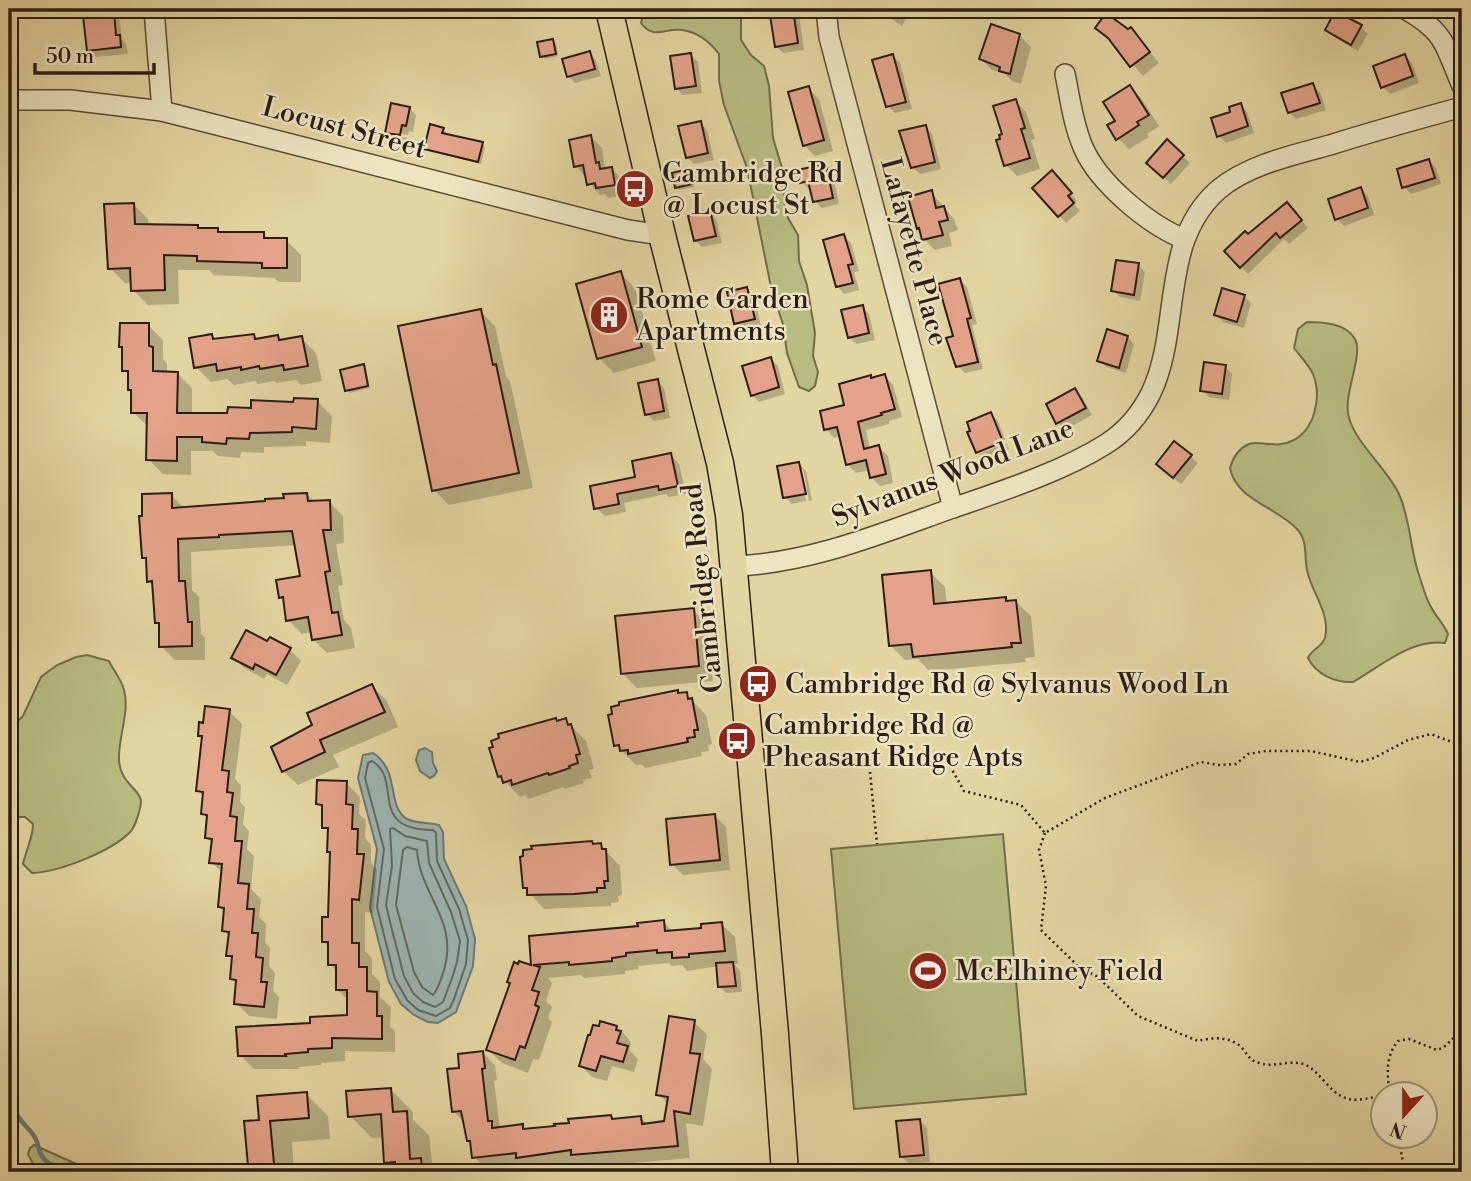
<svg xmlns="http://www.w3.org/2000/svg" width="1471" height="1181" font-family="'Libre Bodoni',serif">
<rect width="100%" height="100%" fill="#e3d5a1"/>
<filter id="stains"><feTurbulence type="fractalNoise" baseFrequency=".00286" numOctaves="4"/><feColorMatrix values="0 0 0 0 .2 0 0 0 0 .09 0 0 0 0 .02 0 0 0 .5 -.17"/></filter>
<radialGradient id="worn" r=".72"><stop offset=".6" stop-color="#630" stop-opacity="0"/><stop offset="1" stop-color="#630" stop-opacity=".3"/></radialGradient>
<!-- green -->
<g fill="#b7bc82" stroke="#726c4c" stroke-width="2">
<path d="M 656,9 L 741,9 L 741,40 L 751,55 L 764,66 L 769,86 L 773,138 L 782,168 L 785,206 L 788,218 L 798,235 L 799,261 L 807,285 L 815,333 L 813,356 L 818,372 L 815,386 L 809,391 L 799,387 L 787,353 L 783,324 L 772,292 L 747,168 L 724,105 L 719,81 L 719,54 C 710,42 697,32 682,30 C 666,27 654,41 641,23 L 643,16 L 647,10 Z"/>
<path d="M 1307,322 C 1323,322 1346,323 1355,339 C 1364,355 1342,396 1349,418 C 1357,445 1386,467 1399,494 C 1410,519 1410,546 1418,572 C 1422,583 1425,597 1431,607 C 1436,617 1444,624 1448,634 L 1445,643 C 1410,639 1381,666 1353,682 C 1335,683 1316,674 1308,658 C 1312,649 1322,647 1325,638 C 1331,613 1311,592 1307,570 C 1304,555 1308,541 1297,529 C 1277,507 1236,500 1230,468 C 1233,457 1238,449 1249,444 C 1261,440 1275,449 1292,441 C 1315,430 1322,397 1313,374 C 1309,365 1300,356 1294,348 L 1298,329 Z"/>
<path d="M 87,655 L 109,661 C 113,670 122,680 124,690 C 130,712 118,737 119,760 C 120,783 140,789 141,801 C 141,808 135,827 131,831 C 113,851 59,872 32,873 L 23,864 C 26,850 33,838 33,824 L 25,817 L 9,817 L 9,730 L 23,716 L 41,677 L 57,665 L 76,657 Z"/>
<path d="M 1003,834 L 1026,1094 L 854,1109 L 831,849 Z"/>
<path d="M 34,1145 L 94,1172 L 37,1172 L 28,1154 L 30,1148 Z"/>
</g>
<!-- water -->
<g fill="#9cb5b2" stroke="#6f7873" stroke-width="2">
<path d="M 425,748 L 432,752 L 433,763 L 437,771 L 434,776 L 430,778 L 420,771 L 416,760 L 419,750 Z"/>
<path d="M 373,753 C 401,771 386,807 407,819 C 417,824 429,822 439,825 L 443,832 L 444,859 L 466,906 L 475,939 L 473,966 L 456,1012 L 438,1023 L 428,1022 L 414,1015 L 401,1004 L 389,982 L 370,908 L 377,849 L 358,778 L 363,755 Z"/>
</g>
<!-- shadow -->
<g fill="#0003">
<path d="M 423,9 L 448,9 L 442,19 Z"/>
<path d="M 473,9 L 498,9 L 478,14 Z"/>
<path d="M 793,9 L 799,15 L 804,50 L 783,53 L 776,46 L 771,10 Z"/>
<path d="M 877,9 L 911,9 L 902,26 Z"/>
<path d="M 113,14 L 120,21 L 122,39 L 126,44 L 128,54 L 96,57 L 89,50 Z"/>
<path d="M 1097,27 L 1128,31 L 1131,29 L 1159,63 L 1143,76 L 1115,44 Z"/>
<path d="M 1361,27 L 1368,34 L 1358,51 L 1334,37 L 1327,30 Z"/>
<path d="M 1020,36 L 1031,47 L 1021,84 L 1012,81 L 1005,74 L 992,70 L 981,59 Z"/>
<path d="M 553,41 L 556,44 L 558,56 L 545,59 L 542,56 Z"/>
<path d="M 589,53 L 596,60 L 601,76 L 575,83 L 568,76 Z"/>
<path d="M 691,55 L 698,62 L 702,93 L 683,95 L 676,88 Z"/>
<path d="M 893,56 L 900,63 L 912,109 L 895,113 L 888,106 Z"/>
<path d="M 1405,56 L 1412,63 L 1419,83 L 1390,94 L 1383,87 Z"/>
<path d="M 1312,85 L 1320,92 L 1326,110 L 1296,119 L 1289,112 Z"/>
<path d="M 1130,87 L 1141,98 L 1159,126 L 1147,134 L 1149,137 L 1129,149 L 1118,138 L 1117,121 Z"/>
<path d="M 808,88 L 819,99 L 833,151 L 815,156 L 804,145 Z"/>
<path d="M 1015,101 L 1026,112 L 1035,139 L 1031,140 L 1040,169 L 1017,176 L 1006,165 L 1003,140 Z"/>
<path d="M 1240,105 L 1247,112 L 1254,133 L 1226,143 L 1219,136 L 1233,113 Z"/>
<path d="M 409,108 L 416,115 L 413,132 L 409,131 L 408,135 L 393,132 L 393,136 L 408,138 L 407,141 L 394,139 L 387,132 Z"/>
<path d="M 700,123 L 707,130 L 714,160 L 694,164 L 687,157 Z"/>
<path d="M 925,127 L 932,134 L 941,169 L 920,174 L 912,167 Z"/>
<path d="M 443,129 L 446,132 L 445,135 L 482,144 L 485,147 L 481,164 L 429,151 L 426,148 Z"/>
<path d="M 591,137 L 602,148 L 605,169 L 611,168 L 622,179 L 625,195 L 609,198 L 604,194 L 600,195 L 576,166 Z"/>
<path d="M 1168,142 L 1190,163 L 1171,184 L 1148,163 Z"/>
<path d="M 1429,161 L 1436,168 L 1441,184 L 1411,194 L 1404,187 Z"/>
<path d="M 825,166 L 832,173 L 839,204 L 822,208 L 815,201 L 812,189 L 809,189 L 802,182 Z"/>
<path d="M 688,171 L 691,174 L 694,187 L 679,190 L 676,187 Z"/>
<path d="M 1456,171 L 1462,171 L 1462,197 L 1454,190 Z"/>
<path d="M 1058,179 L 1077,201 L 1074,204 L 1080,211 L 1066,223 L 1034,188 Z"/>
<path d="M 1361,189 L 1368,196 L 1374,215 L 1344,226 L 1337,219 Z"/>
<path d="M 931,192 L 954,219 L 958,230 L 949,233 L 952,246 L 935,250 L 924,239 L 918,228 Z"/>
<path d="M 133,204 L 148,219 L 149,226 L 197,227 L 200,230 L 218,230 L 222,234 L 263,234 L 269,240 L 286,240 L 301,255 L 301,282 L 279,282 L 274,278 L 214,275 L 209,270 L 178,270 L 179,304 L 148,305 L 133,290 L 133,283 L 125,283 L 110,268 Z"/>
<path d="M 1294,211 L 1308,228 L 1289,244 L 1284,239 L 1248,274 L 1226,251 L 1247,236 Z"/>
<path d="M 709,212 L 716,219 L 722,243 L 702,247 L 695,240 Z"/>
<path d="M 844,236 L 851,243 L 859,271 L 854,272 L 859,290 L 844,294 L 837,286 Z"/>
<path d="M 1138,265 L 1145,272 L 1140,301 L 1120,297 L 1113,290 Z"/>
<path d="M 620,273 L 635,288 L 656,361 L 614,373 L 599,358 Z"/>
<path d="M 960,280 L 967,287 L 977,324 L 972,325 L 983,369 L 965,373 L 958,366 L 955,338 Z"/>
<path d="M 747,289 L 754,296 L 761,326 L 743,330 L 736,323 Z"/>
<path d="M 1244,296 L 1251,303 L 1244,328 L 1223,322 L 1216,315 Z"/>
<path d="M 862,307 L 869,314 L 875,340 L 856,344 L 849,337 Z"/>
<path d="M 480,311 L 495,326 L 506,376 L 510,381 L 533,488 L 449,505 L 434,490 Z"/>
<path d="M 148,325 L 163,340 L 163,359 L 167,363 L 167,373 L 177,373 L 192,388 L 192,415 L 229,415 L 317,401 L 332,416 L 330,443 L 306,441 L 306,446 L 264,447 L 264,453 L 241,452 L 240,458 L 218,456 L 213,451 L 191,451 L 191,475 L 163,474 L 148,459 L 149,428 L 133,412 L 133,392 L 130,389 L 130,376 L 124,370 L 124,350 L 121,346 Z"/>
<path d="M 212,336 L 216,340 L 253,336 L 258,340 L 277,337 L 282,342 L 301,338 L 316,353 L 322,381 L 301,385 L 296,380 L 276,383 L 274,381 L 258,384 L 255,381 L 234,385 L 227,379 L 211,382 L 196,367 Z"/>
<path d="M 1127,337 L 1134,344 L 1126,373 L 1106,367 L 1099,360 Z"/>
<path d="M 771,359 L 778,366 L 785,394 L 759,402 L 752,395 Z"/>
<path d="M 363,366 L 366,369 L 370,388 L 350,393 L 347,390 Z"/>
<path d="M 1225,367 L 1232,374 L 1229,400 L 1209,397 L 1202,390 Z"/>
<path d="M 885,376 L 893,385 L 902,417 L 889,421 L 889,424 L 866,430 L 870,449 L 879,447 L 888,456 L 893,483 L 880,486 L 871,477 L 870,470 L 856,473 L 847,464 L 841,436 L 834,438 L 826,429 L 873,380 Z"/>
<path d="M 657,381 L 664,388 L 670,418 L 654,421 L 647,414 Z"/>
<path d="M 1075,390 L 1082,397 L 1092,415 L 1065,430 L 1058,423 Z"/>
<path d="M 991,414 L 998,421 L 1005,440 L 978,450 L 978,453 L 977,452 Z"/>
<path d="M 1006,443 L 1009,449 L 984,459 L 979,454 Z"/>
<path d="M 1175,443 L 1198,463 L 1181,484 L 1165,471 Z"/>
<path d="M 671,455 L 679,464 L 686,494 L 669,497 L 666,494 L 624,503 L 626,512 L 605,516 L 596,508 Z"/>
<path d="M 799,464 L 806,471 L 812,500 L 809,501 L 803,469 L 799,469 L 806,501 L 792,504 L 785,497 Z"/>
<path d="M 307,494 L 315,503 L 329,502 L 343,516 L 344,543 L 336,544 L 343,585 L 338,586 L 344,620 L 351,628 L 355,648 L 327,653 L 313,639 L 312,632 L 302,634 L 288,620 L 285,601 L 281,597 L 302,578 L 297,545 L 191,552 L 192,590 L 199,597 L 201,634 L 205,637 L 205,660 L 175,660 L 161,646 L 161,626 L 157,622 L 154,587 L 148,581 L 148,561 L 144,557 L 171,495 L 185,509 L 285,499 Z"/>
<path d="M 930,572 L 945,587 L 947,604 L 1005,599 L 1009,602 L 1016,602 L 1031,616 L 1035,657 L 1025,658 L 1026,662 L 929,671 L 918,659 L 905,660 L 891,646 Z"/>
<path d="M 693,610 L 708,625 L 713,681 L 637,688 L 622,673 Z"/>
<path d="M 268,644 L 290,650 L 301,661 L 287,685 L 267,674 L 264,679 L 244,668 L 233,657 Z"/>
<path d="M 372,686 L 387,701 L 398,727 L 333,755 L 339,767 L 298,785 L 283,771 L 314,726 Z"/>
<path d="M 686,694 L 706,715 L 712,744 L 708,745 L 709,751 L 701,752 L 702,756 L 645,768 L 641,764 L 636,765 L 616,745 L 680,695 Z"/>
<path d="M 229,711 L 242,724 L 235,779 L 241,785 L 240,802 L 245,807 L 243,824 L 249,831 L 247,849 L 254,856 L 251,889 L 261,899 L 259,917 L 266,924 L 265,942 L 270,948 L 269,966 L 275,973 L 273,991 L 279,997 L 277,1019 L 249,1016 L 236,1003 L 238,984 L 232,978 L 234,960 L 228,955 L 230,937 L 224,930 L 225,912 L 220,907 L 223,873 L 211,862 L 213,845 L 207,838 L 209,820 L 203,814 L 204,797 L 198,790 L 203,738 L 200,735 Z"/>
<path d="M 565,720 L 586,741 L 594,769 L 589,770 L 592,778 L 583,780 L 584,783 L 565,789 L 563,787 L 529,799 L 525,795 L 520,797 L 500,776 L 558,722 Z"/>
<path d="M 346,783 L 360,797 L 359,814 L 366,820 L 365,838 L 371,845 L 371,863 L 377,870 L 373,913 L 365,912 L 365,951 L 372,958 L 372,974 L 380,982 L 380,997 L 391,1007 L 390,1027 L 395,1031 L 395,1052 L 345,1051 L 345,1061 L 321,1063 L 321,1065 L 298,1067 L 299,1069 L 254,1069 L 240,1055 L 312,1024 L 349,1017 L 349,1001 L 337,989 L 337,972 L 330,964 L 330,948 L 323,941 L 329,919 L 332,854 L 330,833 L 323,827 L 324,810 L 318,804 Z"/>
<path d="M 715,816 L 726,827 L 730,870 L 683,875 L 672,864 Z"/>
<path d="M 592,842 L 594,845 L 600,845 L 620,866 L 622,895 L 618,896 L 619,902 L 611,903 L 611,906 L 544,909 L 525,888 L 525,858 Z"/>
<path d="M 664,922 L 673,932 L 703,929 L 721,924 L 735,937 L 738,964 L 734,964 L 740,971 L 742,992 L 726,993 L 719,986 L 718,966 L 687,971 L 682,965 L 672,966 L 669,963 L 638,966 L 639,969 L 625,971 L 625,974 L 584,978 L 581,975 L 548,978 L 552,983 L 546,1001 L 552,1007 L 548,1018 L 552,1022 L 539,1060 L 533,1059 L 528,1073 L 502,1063 L 488,1050 L 533,967 L 531,938 L 640,927 Z"/>
<path d="M 694,1022 L 707,1035 L 703,1059 L 712,1069 L 703,1126 L 686,1123 L 690,1158 L 586,1167 L 581,1163 L 531,1170 L 526,1166 L 487,1170 L 474,1157 L 473,1144 L 468,1140 L 465,1123 L 453,1111 L 461,1069 L 483,1053 L 495,1065 L 497,1080 L 494,1081 L 500,1129 L 522,1126 L 527,1131 L 557,1128 L 611,1116 L 615,1120 L 641,1118 L 648,1125 L 665,1123 L 668,1104 L 658,1094 Z"/>
<path d="M 617,1027 L 628,1038 L 631,1044 L 629,1050 L 638,1059 L 634,1072 L 612,1066 L 607,1081 L 592,1077 L 581,1066 Z"/>
<path d="M 391,1090 L 413,1112 L 413,1120 L 429,1135 L 433,1172 L 396,1172 L 386,1162 L 384,1137 L 372,1138 L 350,1116 Z"/>
<path d="M 306,1094 L 328,1116 L 330,1139 L 292,1142 L 294,1172 L 257,1172 L 250,1165 L 261,1122 Z"/>
<path d="M 920,1121 L 927,1128 L 930,1162 L 909,1164 L 902,1157 Z"/>
</g>
<g fill="none" stroke-linecap="round" stroke-linejoin="round">
<!-- shore -->
<g stroke="#646864" stroke-width="2">
<path d="M 372,761 C 404,780 366,830 433,830 L 436,833 L 437,861 L 459,909 L 468,940 L 466,964 L 454,999 L 450,1008 L 436,1016 L 418,1010 L 407,1000 L 395,979 L 377,907 L 384,849 L 365,778 L 368,763 Z"/>
<path d="M 390,829 L 393,828 L 405,836 L 427,841 L 429,863 L 451,912 L 460,941 L 457,962 L 452,978 L 443,1002 L 435,1007 L 423,1002 L 413,993 L 404,976 L 392,930 L 386,905 L 392,866 Z"/>
<path d="M 407,847 L 417,850 C 420,896 459,920 444,970 C 441,979 439,988 433,995 L 422,987 L 414,972 L 396,905 L 403,850 Z"/>
</g>
<!-- stream -->
<path stroke="#6f7873" stroke-width="4.5" d="M 9,1048 C 19,1069 10,1092 17,1114 C 21,1123 29,1128 34,1136 C 41,1146 36,1155 50,1164 C 59,1168 69,1162 77,1166 L 75,1172"/>
</g>
<!-- building -->
<g fill="#e3a289" stroke="#2c1c15" stroke-width="2">
<path d="M 769,9 L 793,9 L 798,43 L 775,47 Z"/>
<path d="M 1335,11 L 1362,25 L 1351,45 L 1325,30 Z"/>
<path d="M 114,12 L 116,35 L 120,35 L 121,47 L 87,51 L 83,16 Z"/>
<path d="M 1106,13 L 1128,29 L 1131,27 L 1150,52 L 1130,67 L 1108,38 L 1095,28 Z"/>
<path d="M 991,24 L 1020,34 L 1010,74 L 999,71 L 1000,67 L 979,59 Z"/>
<path d="M 553,39 L 556,54 L 540,57 L 537,42 Z"/>
<path d="M 590,51 L 595,69 L 567,77 L 562,59 Z"/>
<path d="M 691,53 L 696,86 L 675,89 L 670,56 Z"/>
<path d="M 893,54 L 906,102 L 886,107 L 872,60 Z"/>
<path d="M 1405,54 L 1413,76 L 1381,88 L 1373,66 Z"/>
<path d="M 1313,83 L 1320,103 L 1288,113 L 1281,93 Z"/>
<path d="M 1130,85 L 1149,115 L 1137,122 L 1139,125 L 1116,140 L 1107,125 L 1115,121 L 1103,102 Z"/>
<path d="M 809,86 L 824,140 L 803,146 L 788,92 Z"/>
<path d="M 1016,99 L 1025,128 L 1021,129 L 1030,158 L 1004,166 L 996,140 L 1000,139 L 999,135 L 1002,134 L 993,106 Z"/>
<path d="M 391,103 L 410,107 L 406,126 L 402,125 L 400,135 L 385,133 Z"/>
<path d="M 1241,103 L 1248,126 L 1217,137 L 1211,118 L 1230,112 L 1229,107 Z"/>
<path d="M 701,121 L 708,153 L 686,158 L 678,126 Z"/>
<path d="M 430,124 L 444,128 L 442,133 L 483,142 L 478,162 L 424,149 Z"/>
<path d="M 926,125 L 935,162 L 911,168 L 899,131 Z"/>
<path d="M 591,135 L 596,163 L 599,162 L 600,169 L 612,167 L 615,185 L 596,188 L 595,183 L 587,185 L 583,165 L 574,167 L 569,140 Z"/>
<path d="M 1167,139 L 1184,155 L 1163,178 L 1146,163 Z"/>
<path d="M 1429,159 L 1435,178 L 1402,188 L 1397,169 Z"/>
<path d="M 826,164 L 833,198 L 813,202 L 808,181 L 800,183 L 797,170 Z"/>
<path d="M 688,169 L 692,184 L 675,188 L 672,173 Z"/>
<path d="M 1052,170 L 1072,193 L 1068,196 L 1074,203 L 1058,217 L 1032,188 Z"/>
<path d="M 1361,187 L 1368,208 L 1335,220 L 1328,199 Z"/>
<path d="M 932,190 L 936,208 L 944,206 L 948,220 L 939,222 L 943,235 L 922,240 L 919,228 L 917,229 L 908,197 Z"/>
<path d="M 1287,202 L 1302,220 L 1280,238 L 1276,233 L 1240,268 L 1224,251 L 1245,231 L 1248,234 Z"/>
<path d="M 134,203 L 135,224 L 198,225 L 198,228 L 218,228 L 218,232 L 264,232 L 264,238 L 287,238 L 287,268 L 262,268 L 262,263 L 197,261 L 197,256 L 164,255 L 165,290 L 131,291 L 130,268 L 108,269 L 104,204 Z"/>
<path d="M 710,210 L 716,236 L 694,241 L 688,216 Z"/>
<path d="M 844,234 L 853,264 L 848,265 L 853,283 L 836,287 L 823,240 Z"/>
<path d="M 1116,260 L 1139,263 L 1134,295 L 1111,291 Z"/>
<path d="M 621,271 L 642,347 L 597,359 L 576,284 Z"/>
<path d="M 960,278 L 971,318 L 967,319 L 978,362 L 956,367 L 946,338 L 953,336 L 938,284 Z"/>
<path d="M 747,287 L 755,319 L 734,324 L 727,292 Z"/>
<path d="M 1222,288 L 1245,295 L 1237,322 L 1214,315 Z"/>
<path d="M 863,305 L 869,333 L 848,338 L 841,310 Z"/>
<path d="M 481,309 L 493,365 L 496,364 L 519,473 L 432,491 L 398,326 Z"/>
<path d="M 120,323 L 149,323 L 149,346 L 153,347 L 153,371 L 178,372 L 177,413 L 227,413 L 228,407 L 251,408 L 251,400 L 293,402 L 294,398 L 318,399 L 316,429 L 292,427 L 292,432 L 250,433 L 249,439 L 227,438 L 226,444 L 202,442 L 202,437 L 177,437 L 177,461 L 146,460 L 147,413 L 131,413 L 131,390 L 128,390 L 128,371 L 122,371 L 122,347 L 119,347 Z"/>
<path d="M 1107,329 L 1128,336 L 1119,368 L 1097,361 Z"/>
<path d="M 212,334 L 213,339 L 254,334 L 255,339 L 278,335 L 279,340 L 302,336 L 308,366 L 284,370 L 283,365 L 260,369 L 259,366 L 241,370 L 241,367 L 217,371 L 216,364 L 194,368 L 189,338 Z"/>
<path d="M 771,357 L 779,387 L 751,396 L 742,366 Z"/>
<path d="M 1204,362 L 1226,365 L 1222,394 L 1200,391 Z"/>
<path d="M 364,364 L 368,386 L 345,391 L 340,370 Z"/>
<path d="M 885,374 L 895,409 L 881,413 L 882,415 L 858,422 L 864,449 L 879,445 L 886,474 L 870,478 L 866,460 L 846,465 L 837,427 L 824,430 L 820,411 L 844,405 L 839,384 L 871,375 L 871,378 Z"/>
<path d="M 658,379 L 664,411 L 645,415 L 638,383 Z"/>
<path d="M 1075,388 L 1086,408 L 1056,424 L 1046,404 Z"/>
<path d="M 991,412 L 1003,442 L 976,453 L 967,432 L 970,431 L 967,422 Z"/>
<path d="M 1174,441 L 1192,455 L 1173,478 L 1156,464 Z"/>
<path d="M 671,453 L 678,486 L 659,490 L 658,486 L 617,494 L 619,504 L 594,509 L 590,486 L 635,477 L 632,461 Z"/>
<path d="M 799,462 L 806,494 L 783,498 L 777,466 Z"/>
<path d="M 172,493 L 172,508 L 265,501 L 265,499 L 284,498 L 283,494 L 307,493 L 308,501 L 330,500 L 331,530 L 323,530 L 330,571 L 325,572 L 332,613 L 338,612 L 342,635 L 312,640 L 308,617 L 286,621 L 283,597 L 279,598 L 276,580 L 300,576 L 292,531 L 219,535 L 219,537 L 178,539 L 179,581 L 185,581 L 188,622 L 192,622 L 192,646 L 159,647 L 159,623 L 155,623 L 152,581 L 147,582 L 146,558 L 142,558 L 139,516 L 142,516 L 142,494 Z"/>
<path d="M 931,570 L 934,604 L 1006,597 L 1006,601 L 1016,600 L 1021,643 L 1011,643 L 1012,647 L 913,657 L 911,644 L 889,646 L 882,575 Z"/>
<path d="M 694,608 L 699,666 L 621,674 L 615,616 Z"/>
<path d="M 246,630 L 267,641 L 270,637 L 291,648 L 276,675 L 255,664 L 253,669 L 231,658 Z"/>
<path d="M 372,684 L 385,712 L 320,740 L 325,752 L 282,772 L 271,747 L 312,725 L 307,713 Z"/>
<path d="M 678,690 L 678,693 L 687,692 L 688,699 L 692,698 L 698,730 L 694,730 L 695,737 L 687,738 L 688,742 L 628,754 L 628,750 L 620,751 L 619,745 L 614,746 L 608,715 L 612,714 L 611,707 L 619,705 L 619,702 Z"/>
<path d="M 205,706 L 230,709 L 222,770 L 229,771 L 227,792 L 233,793 L 230,816 L 237,817 L 235,841 L 242,841 L 238,883 L 249,884 L 247,909 L 254,909 L 252,933 L 258,933 L 256,957 L 263,958 L 261,982 L 267,982 L 264,1007 L 234,1004 L 236,980 L 230,979 L 232,956 L 226,956 L 229,932 L 222,931 L 224,908 L 218,907 L 222,864 L 209,863 L 212,839 L 205,838 L 207,815 L 201,814 L 203,792 L 196,791 L 202,736 L 198,736 L 199,722 L 203,723 Z"/>
<path d="M 556,718 L 557,721 L 566,718 L 568,725 L 571,724 L 580,754 L 576,755 L 578,763 L 569,766 L 570,768 L 549,775 L 548,773 L 512,785 L 511,780 L 503,783 L 501,776 L 498,777 L 489,748 L 493,747 L 491,741 L 499,738 L 498,734 Z"/>
<path d="M 317,780 L 347,781 L 346,804 L 353,805 L 352,829 L 358,829 L 357,854 L 364,854 L 359,900 L 352,899 L 352,943 L 359,943 L 359,967 L 367,967 L 367,991 L 377,992 L 377,1016 L 382,1016 L 382,1039 L 332,1038 L 332,1048 L 308,1049 L 308,1052 L 285,1054 L 286,1056 L 238,1056 L 236,1027 L 310,1023 L 310,1017 L 347,1015 L 347,990 L 336,990 L 336,965 L 328,965 L 328,942 L 322,942 L 322,917 L 328,917 L 330,852 L 327,852 L 328,828 L 322,828 L 322,805 L 316,804 Z"/>
<path d="M 715,814 L 720,860 L 670,865 L 666,819 Z"/>
<path d="M 592,841 L 593,844 L 601,843 L 602,849 L 606,849 L 608,881 L 604,881 L 605,888 L 597,888 L 597,892 L 574,894 L 527,895 L 527,888 L 523,888 L 520,857 L 523,856 L 523,850 L 532,849 L 531,846 Z"/>
<path d="M 664,920 L 665,931 L 701,928 L 701,924 L 722,922 L 725,951 L 689,954 L 689,957 L 672,958 L 672,952 L 657,953 L 657,950 L 626,953 L 626,956 L 612,958 L 612,961 L 569,965 L 569,962 L 533,965 L 540,967 L 532,990 L 539,992 L 535,1005 L 539,1007 L 525,1048 L 520,1046 L 515,1060 L 486,1050 L 510,983 L 507,982 L 514,962 L 518,964 L 519,961 L 531,965 L 529,936 L 638,926 L 637,923 Z"/>
<path d="M 733,962 L 736,986 L 718,987 L 716,963 Z"/>
<path d="M 669,1016 L 695,1020 L 690,1053 L 700,1054 L 690,1114 L 674,1111 L 678,1146 L 571,1155 L 571,1150 L 516,1158 L 516,1153 L 472,1158 L 470,1141 L 467,1141 L 461,1111 L 452,1112 L 447,1069 L 459,1068 L 458,1054 L 483,1051 L 485,1068 L 482,1069 L 488,1121 L 492,1121 L 492,1128 L 523,1124 L 523,1129 L 555,1126 L 554,1124 L 569,1123 L 568,1119 L 611,1115 L 612,1119 L 641,1116 L 642,1124 L 664,1121 L 668,1097 L 656,1095 Z"/>
<path d="M 600,1021 L 617,1026 L 616,1030 L 621,1031 L 617,1043 L 628,1046 L 623,1062 L 601,1056 L 596,1071 L 579,1066 L 588,1035 L 590,1035 L 593,1025 L 599,1026 Z"/>
<path d="M 391,1088 L 393,1112 L 407,1111 L 410,1159 L 421,1158 L 422,1172 L 395,1172 L 395,1162 L 384,1163 L 381,1114 L 348,1117 L 346,1091 Z"/>
<path d="M 307,1092 L 309,1118 L 270,1121 L 274,1164 L 248,1166 L 244,1121 L 259,1120 L 257,1096 Z"/>
<path d="M 920,1119 L 924,1155 L 900,1157 L 896,1121 Z"/>
</g>
<g fill="none" stroke-linecap="round" stroke-linejoin="round">
<!-- minor casing -->
<g stroke="#5a4a38" stroke-width="22">
<g id="minor">
<path d="M 154,9 L 162,111"/>
<path d="M 826,9 L 829,37 L 953,508"/>
<path d="M 1405,9 C 1447,33 1444,45 1462,86"/>
<path d="M 1065,74 C 1070,98 1073,124 1083,147 C 1098,183 1149,225 1184,239"/>
<path d="M 9,100 L 70,100 L 162,111 L 628,230 L 662,235"/>
<path d="M 736,566 C 810,563 880,534 950,509 C 999,492 1062,472 1106,444 C 1125,432 1141,413 1151,393 C 1182,328 1159,242 1218,190 C 1247,165 1293,155 1330,145 C 1374,131 1418,119 1462,107"/>
</g>
</g>
<!-- highway casing -->
<g stroke="#2c1c15" stroke-width="29">
<path id="highway" d="M 609,9 L 662,235 L 720,463 L 729,515 L 775,1034 L 785,1172"/>
</g>
<!-- path -->
<g stroke="#2c1c15" stroke-width="2.5" stroke-dasharray="2 3.5" stroke-linecap="butt">
<path d="M 950,766 L 964,791 L 1021,805 L 1045,833 L 1105,798 L 1201,762 L 1219,765 L 1236,764 L 1248,754 L 1266,751 L 1311,751 L 1360,762 L 1374,758 L 1408,740 L 1431,734 L 1462,746"/>
<path d="M 870,772 L 877,844"/>
<path d="M 1045,833 L 1039,850 L 1046,886 L 1041,930 L 1079,967 L 1098,977 L 1138,1016 L 1198,1041 C 1212,1037 1232,1036 1243,1049 C 1250,1058 1250,1061 1263,1064 C 1276,1067 1293,1059 1306,1065 C 1314,1069 1319,1076 1326,1083 C 1345,1105 1357,1101 1384,1095"/>
<path d="M 1390,1094 C 1387,1075 1385,1057 1398,1041 L 1409,1039 L 1437,1050 L 1444,1047 L 1462,1030"/>
<path d="M 1398,1136 L 1405,1172"/>
</g>
<!-- minor -->
<use href="#minor" stroke="#ede4c2" stroke-width="19"/>
<!-- highway -->
<use href="#highway" stroke="#e3d5a1" stroke-width="26"/>
</g>
<!-- icons -->
<defs>
<g id="bus-disc" transform="scale(2.0125)"><circle r="9.5" fill="#8f2418" stroke="#ede4c2"/><path d="M-5-6H5V4H4V6H2V4H-2V6H-4V4H-5ZM-3.5-4V0h7V-4ZM-3.5 1.2v1.5H-2V1.2ZM2 1.2v1.5H3.5V1.2Z" fill="#fff"/></g>
<g id="building-disc" transform="scale(2.0125)"><circle r="9.5" fill="#8f2418" stroke="#ede4c2"/><path d="M-4-6H4V6H1V3H-1V6H-4ZM-2.5-4.3h1.7v1.8h-1.7ZM.8-4.3h1.7v1.8H.8ZM-2.5-1h1.7V.8h-1.7ZM.8-1h1.7V.8H.8Z" fill="#fff"/></g>
<g id="stadium-disc" transform="scale(2.0125)"><circle r="9.5" fill="#8f2418" stroke="#ede4c2"/><path d="M0-5a6.5 5 0 1 0 0 10a6.5 5 0 1 0 0-10ZM-3.5-1.8h7v3.6h-7Z" fill="#fff"/></g>
</defs>
<g fill-rule="evenodd">
<use href="#bus-disc" x="635" y="189"/>
<use href="#building-disc" x="609" y="315"/>
<use href="#bus-disc" x="758" y="684"/>
<use href="#bus-disc" x="737" y="741"/>
<use href="#stadium-disc" x="928" y="971"/>
</g>
<g text-anchor="middle" dominant-baseline="central" stroke-width="5" stroke-linejoin="round" paint-order="stroke">
<!-- street labels -->
<g font-size="28" fill="#2c1c15" stroke="#ede4c2">
<text transform="translate(344 128) rotate(15)">Locust Street</text>
<text transform="translate(914 252) rotate(75)">Lafayette Place</text>
<text transform="translate(953 473) rotate(-21)">Sylvanus Wood Lane</text>
<text transform="translate(703 588) rotate(-96)">Cambridge Road</text>
</g>
<!-- poi labels -->
<g font-size="28" fill="#2c1c15" stroke="#ede4c2" text-anchor="start">
<text x="662" y="173">Cambridge Rd<tspan x="662" dy="32">@ Locust St</tspan></text>
<text x="636" y="299">Rome Garden<tspan x="636" dy="32">Apartments</tspan></text>
<text x="785" y="684">Cambridge Rd @ Sylvanus Wood Ln</text>
<text x="764" y="725">Cambridge Rd @<tspan x="764" dy="32">Pheasant Ridge Apts</tspan></text>
<text x="955" y="971">McElhiney Field</text>
</g>
</g>
<!-- margin -->
<rect width="1471" height="1181" fill="none" stroke="#e3d5a1" stroke-width="35"/>
<rect x="10" y="10" width="1450" height="1160" fill="none" stroke="#2c1c15" stroke-width="3.5"/>
<rect x="18" y="18" width="1436" height="1146" fill="none" stroke="#2c1c15" stroke-width="2"/>
<!-- north arrow -->
<g transform="translate(1404 1115) rotate(201)"><circle r="33" fill="#ede4c2" stroke="#a0947d" stroke-width="2"/>
<path d="M0-5L12 26L0 18L-12 26Z" fill="#8f2418"/>
<text y="-10" font-size="19" font-weight="bold" text-anchor="middle" fill="#2c1c15">N</text>
</g>
<!-- scale -->
<path d="M35 63v10h119v-10" fill="none" stroke="#2c1c15" stroke-width="3.5"/>
<text x="46" y="63" font-size="21" fill="#2c1c15" stroke="#ede4c2" stroke-width="5" paint-order="stroke">50 m</text>
<rect width="100%" height="100%" filter="url(#stains)"/>
<rect width="100%" height="100%" fill="url(#worn)"/>
</svg>
